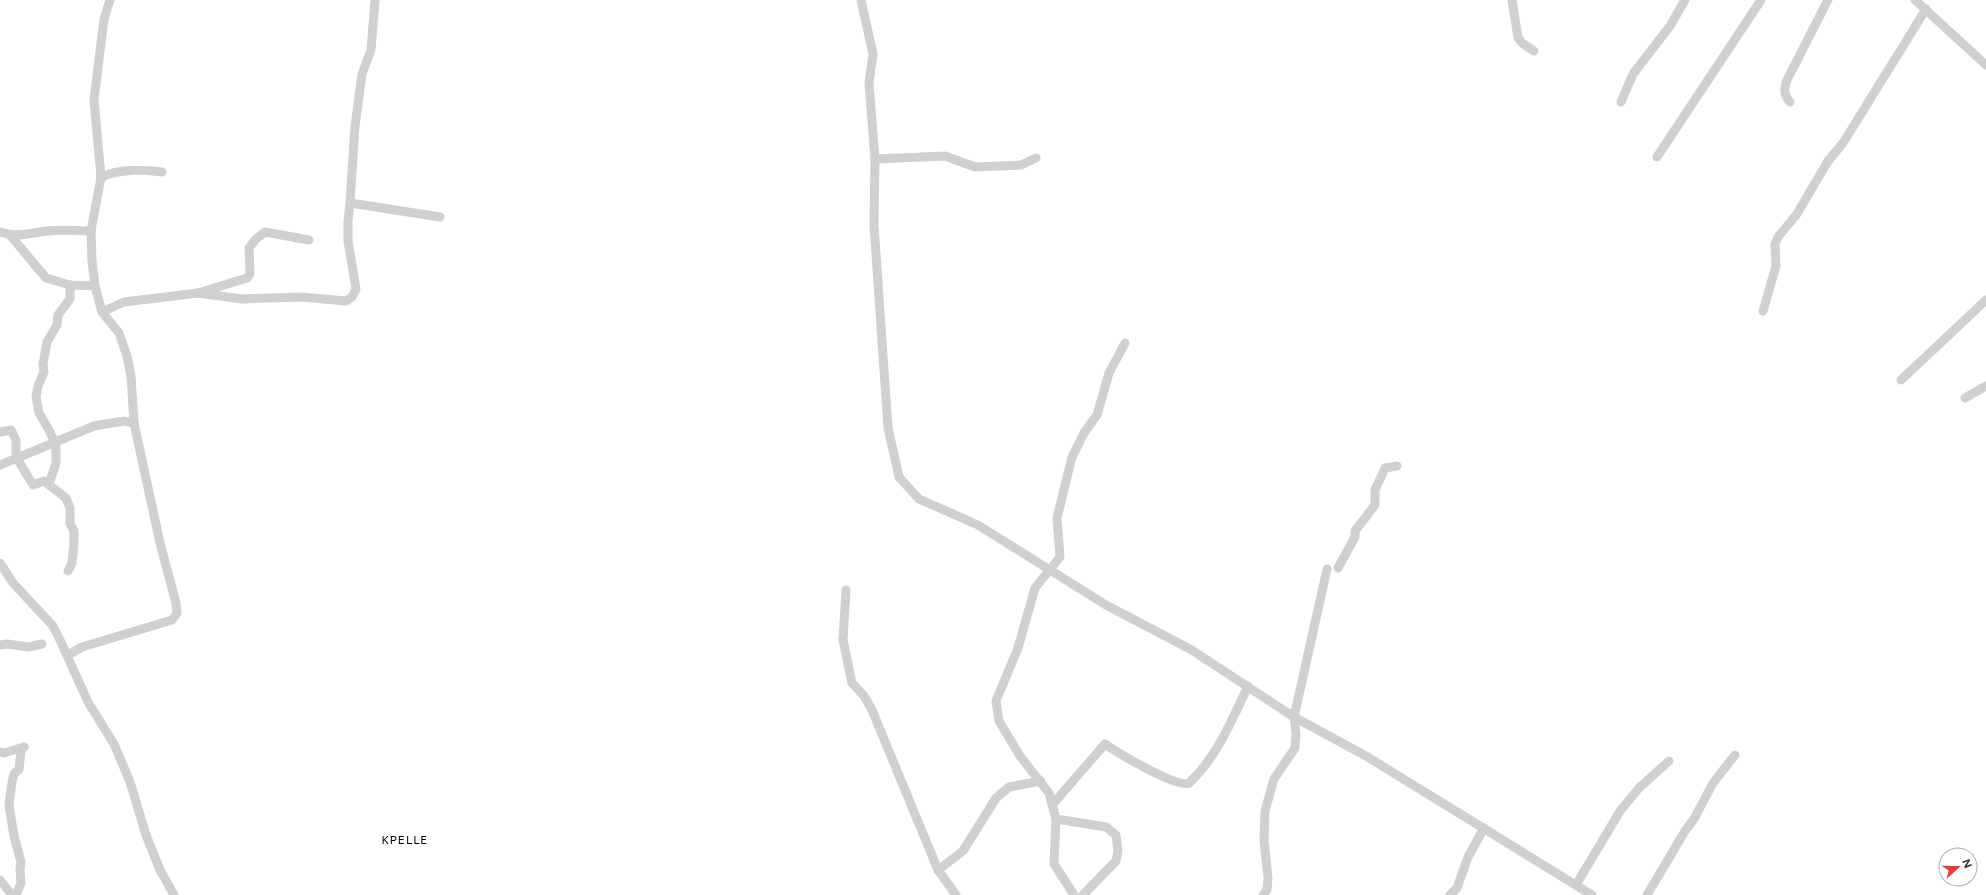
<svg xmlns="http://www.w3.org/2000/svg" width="1986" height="895" font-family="Figtree,sans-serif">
<rect width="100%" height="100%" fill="#fff"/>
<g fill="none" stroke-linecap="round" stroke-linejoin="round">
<!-- minor -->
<g stroke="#d0d0d0" stroke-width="9">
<path d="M 861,0 L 873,54 L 869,83 L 875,159 L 874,225 L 888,428 L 899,477 L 919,499 L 978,525 L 1106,605 L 1190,649 L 1294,717 L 1366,756 L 1592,895"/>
<path d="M 1512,0 L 1518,38 L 1522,43 L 1534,51"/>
<path d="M 1915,0 L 1986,65"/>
<path d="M 1621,102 L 1633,74 L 1670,26 L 1685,0"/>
<path d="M 1790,102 C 1783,94 1784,89 1787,80 L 1828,0"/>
<path d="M 1657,157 L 1761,0"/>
<path d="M 875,159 L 945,156 L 975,167 L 1021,165 L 1036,158"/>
<path d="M 101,177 C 122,168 140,170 162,172"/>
<path d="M 350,203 L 355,126 L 362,74 L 371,50 L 375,0"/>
<path d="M 0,232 C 20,238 28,233 47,231 C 61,229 77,231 91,231"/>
<path d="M 10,235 L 46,278 L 70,285 L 95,286"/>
<path d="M 198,293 L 242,299 L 301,297 L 346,301 L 352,297 L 356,289 L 348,241 L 348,221 L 350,203 L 440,217"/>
<path d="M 1763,311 L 1776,266 L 1775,244 L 1778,237 L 1797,214 L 1828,161 L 1843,143 L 1926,9"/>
<path d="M 102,312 L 124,302 L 198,293 L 247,278 L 250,274 L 249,248 L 256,239 L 265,232 L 309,240"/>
<path d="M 1901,380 L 1986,300"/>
<path d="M 1965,398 L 1986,386"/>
<path d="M 0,432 L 11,430 L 16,440 L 16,457 L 33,485 L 44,481 L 66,498 L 70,508 L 70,524 L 74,531 L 74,543 L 72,563 L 68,571"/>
<path d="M 0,465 L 94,426 L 124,421 L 134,423"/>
<path d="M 49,484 L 56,463 L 56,446 L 49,430 L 39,413 L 36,397 L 38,386 L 44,372 L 43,364 L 47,342 L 57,325 L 58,315 L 70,299 L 70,285"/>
<path d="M 0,563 L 13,583 L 53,626 L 60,640 L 88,702 L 114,744 L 130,782 L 146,835 L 160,870 L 174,895"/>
<path d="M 1338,568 L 1355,537 L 1355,531 L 1375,505 L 1375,490 L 1385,468 L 1397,466"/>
<path d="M 846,590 L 843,640 L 852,683 L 864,696 L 872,710 L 938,870 L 963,851 L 996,798 L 1009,787 L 1041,781"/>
<path d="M 0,645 L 7,644 L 29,647 L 42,644"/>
<path d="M 68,655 L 82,647 L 172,620 L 177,613 L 176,603 L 160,543 L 134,423 L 131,376 L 127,356 L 119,333 L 102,312 L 95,286 L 92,261 L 91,231 L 101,177 L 94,100 L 104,19 L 110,0"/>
<path d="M 0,752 L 4,753 L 24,747"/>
<path d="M 1052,805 L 1105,744 C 1118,753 1176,788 1189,783 C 1217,757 1232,720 1248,686"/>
<path d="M 1056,819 L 1106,827 L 1116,835 L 1118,851 L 1116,861 L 1083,895"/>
<path d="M 938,870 L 956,895"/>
<path d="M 0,880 L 12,895"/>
<path d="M 1576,885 L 1620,811 L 1639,788 L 1669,761"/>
<path d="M 16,895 L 21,883 L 20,869 L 21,862 L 14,836 L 9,805 L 12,782 L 14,774 L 19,769 L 21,750 L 24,747"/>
<path d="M 1074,895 L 1054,864 L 1056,819 L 1049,793 L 1020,756 L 999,721 L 996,701 L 1018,648 L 1035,588 L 1060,557 L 1057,518 L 1072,457 L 1084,433 L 1097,415 L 1109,373 L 1125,343"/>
<path d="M 1263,895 L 1267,890 L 1268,878 L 1264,840 L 1265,811 L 1274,779 L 1295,748 L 1296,734 L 1294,717 L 1327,569"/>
<path d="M 1450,895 L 1457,888 L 1468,857 L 1484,828"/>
<path d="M 1647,895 L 1685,831 L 1694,819 L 1713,783 L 1735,755"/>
</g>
</g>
<g text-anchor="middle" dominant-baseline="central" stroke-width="4" stroke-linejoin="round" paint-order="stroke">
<!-- neighbourhood labels -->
<g font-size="12" letter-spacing="1" fill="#000" stroke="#fff">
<text x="405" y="840">KPELLE</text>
</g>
</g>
<!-- north arrow -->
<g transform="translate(1958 867) rotate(69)"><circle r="19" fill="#ffffff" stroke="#adadad"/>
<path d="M0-3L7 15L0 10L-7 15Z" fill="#e63946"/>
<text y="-6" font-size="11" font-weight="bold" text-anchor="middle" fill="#333333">N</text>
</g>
</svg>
